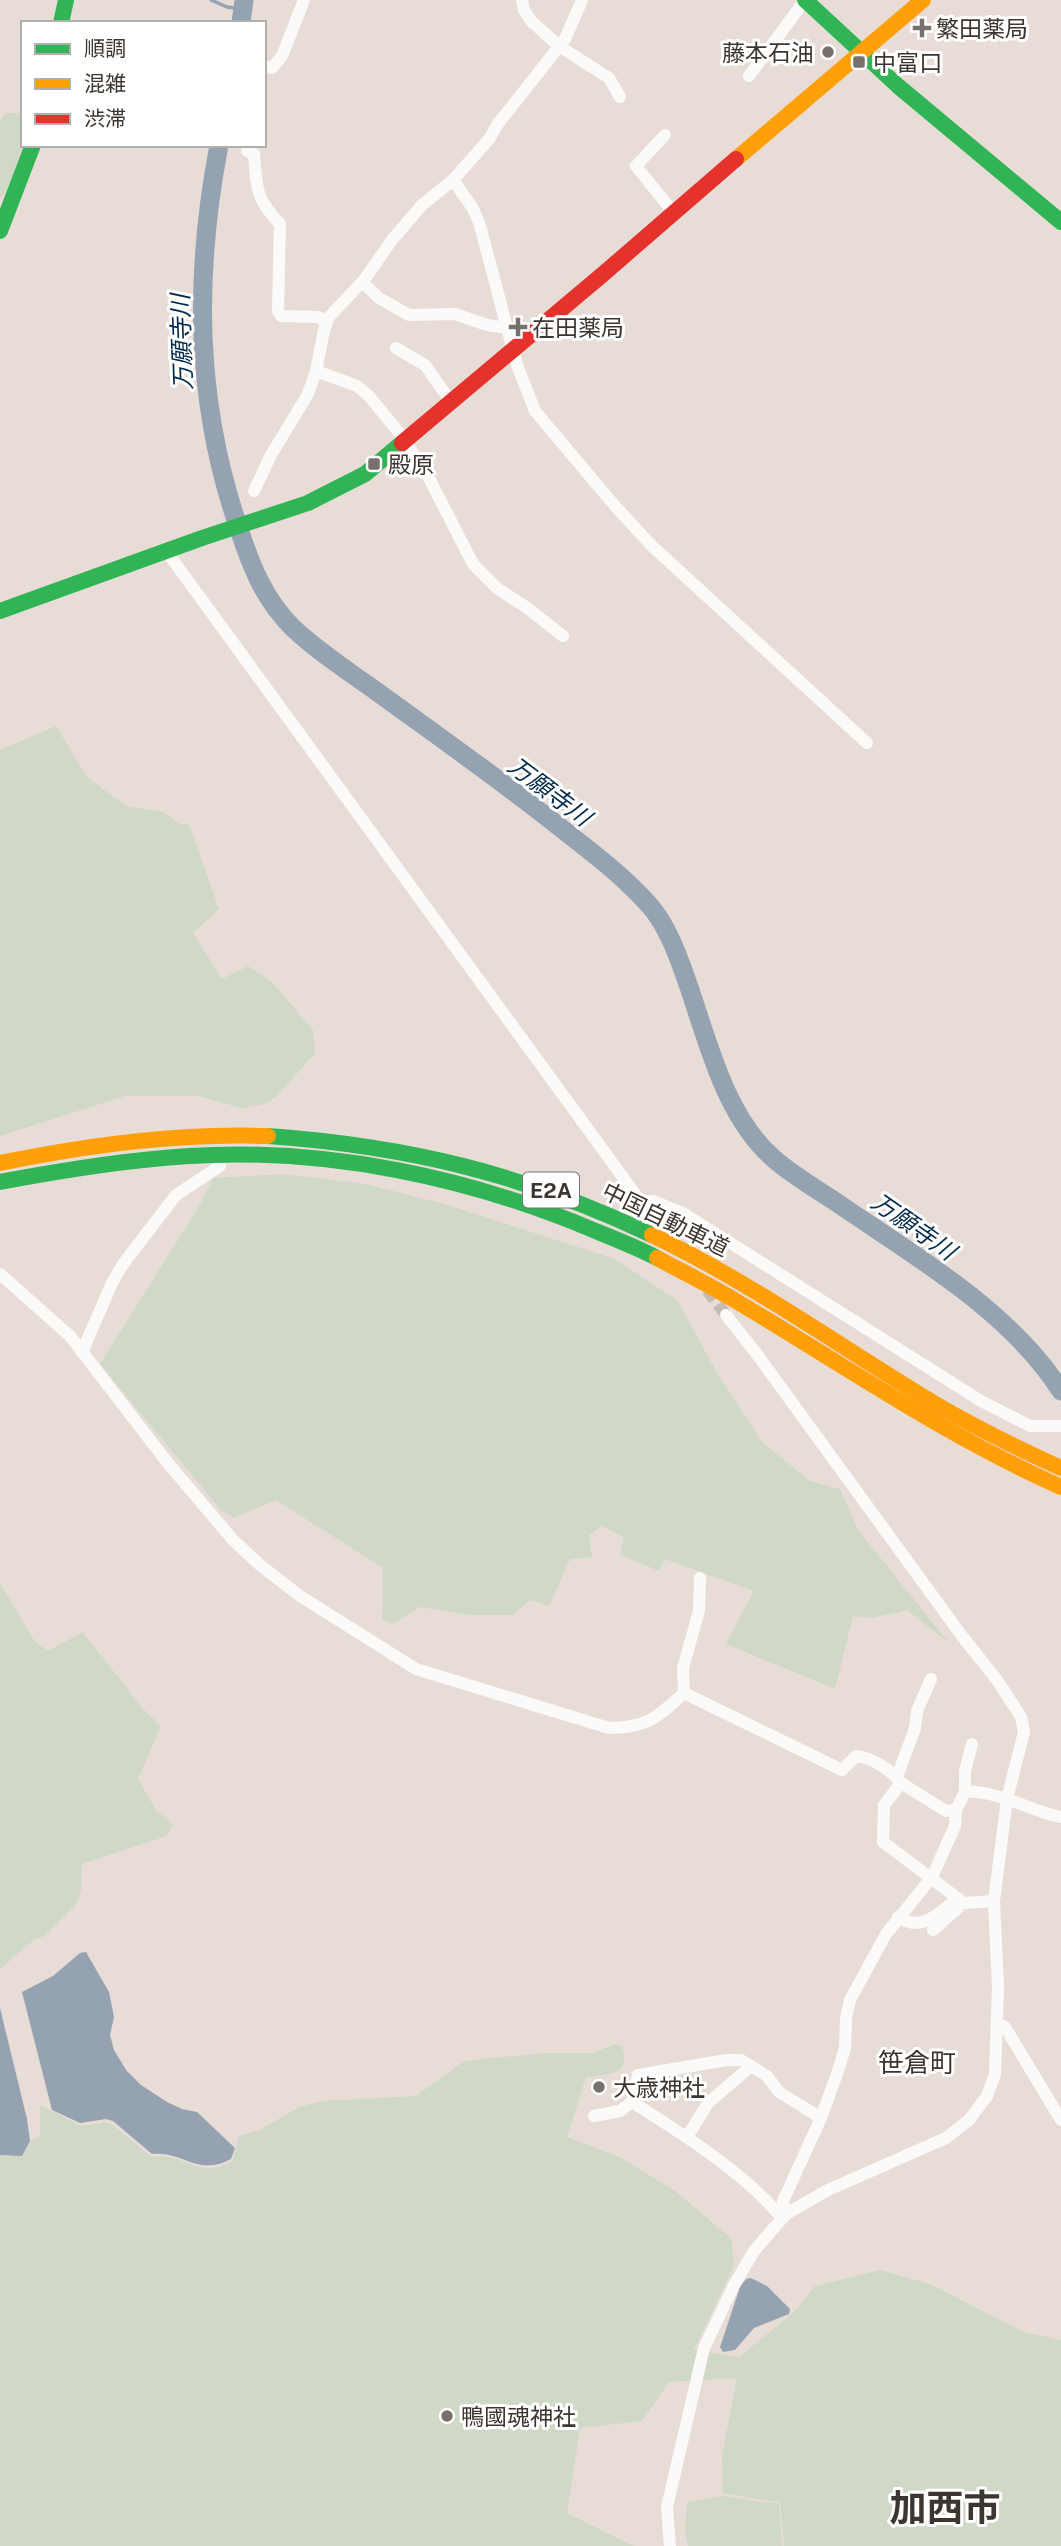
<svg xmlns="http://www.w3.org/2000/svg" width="1061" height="2546" font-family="'Public Sans','Noto Sans JP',sans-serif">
<rect width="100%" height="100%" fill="#e7ddd6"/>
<!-- green -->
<g fill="#d0d8c8">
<path d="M 5,113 L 23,113 L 23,145 L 28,145 L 10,188 L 0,197 L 0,122 Z"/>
<path d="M 56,726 L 87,777 L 126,806 L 163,812 L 180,824 L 189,824 L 219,909 L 193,933 L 222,979 L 248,966 L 271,981 L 313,1030 L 315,1053 L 277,1096 L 264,1104 L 242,1108 L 198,1096 L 125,1096 L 0,1136 L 0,750 Z"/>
<path d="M 285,1174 L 366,1184 L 448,1205 L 615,1259 L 678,1301 L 717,1373 L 763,1443 L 810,1481 L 840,1489 L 858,1530 L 949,1643 L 907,1610 L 872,1618 L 853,1616 L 835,1689 L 726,1644 L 754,1591 L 665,1559 L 659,1571 L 620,1555 L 624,1537 L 602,1526 L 589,1535 L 592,1557 L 570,1559 L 549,1606 L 530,1600 L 512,1615 L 470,1615 L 420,1607 L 393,1624 L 382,1620 L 383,1568 L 276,1500 L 234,1518 L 221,1510 L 100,1364 L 198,1208 L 213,1178 Z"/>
<path d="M 0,1583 L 35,1642 L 48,1651 L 83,1632 L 142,1708 L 161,1726 L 138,1779 L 156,1810 L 173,1825 L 167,1836 L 82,1864 L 81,1892 L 74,1907 L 45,1936 L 35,1939 L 0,1969 Z"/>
<path d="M 615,2044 L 622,2046 C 632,2076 608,2074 586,2077 L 567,2137 L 620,2157 L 675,2191 L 731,2238 L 734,2265 L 694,2350 L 739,2357 L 794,2312 L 815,2286 L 880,2270 L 930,2284 L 1024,2332 L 1061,2340 L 1061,2546 L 784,2546 L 780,2503 L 723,2493 L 722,2457 L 737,2378 L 669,2382 L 642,2421 L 580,2428 L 567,2513 L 634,2546 L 0,2546 L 0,2155 L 22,2156 L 30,2141 L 40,2136 L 40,2105 L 81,2126 L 105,2122 L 111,2124 L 152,2157 C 185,2151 195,2181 233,2161 L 239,2136 L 258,2131 L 299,2107 L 322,2101 L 416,2096 L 464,2061 L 543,2053 L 592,2053 Z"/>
<path d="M 722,2496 L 779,2504 L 782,2546 L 688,2546 L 685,2531 L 687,2502 Z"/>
</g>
<!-- water -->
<g fill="#94a2b1">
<path d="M 86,1952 L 109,1992 L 114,2017 L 110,2035 L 114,2050 L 126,2070 L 141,2085 L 167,2102 L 182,2109 L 197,2112 L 235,2148 L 231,2159 C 198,2177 184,2151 152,2154 L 113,2121 L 106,2119 L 80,2123 L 52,2110 L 22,1992 L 53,1976 L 80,1953 Z"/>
<path d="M 0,2008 L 27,2119 L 30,2141 L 22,2156 L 0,2155 Z"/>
<path d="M 751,2278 L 767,2286 L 790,2309 L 789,2314 L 754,2328 L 735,2350 L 723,2352 L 720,2347 L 740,2287 L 746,2279 Z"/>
</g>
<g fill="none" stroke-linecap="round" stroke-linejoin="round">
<!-- stream -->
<path stroke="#94a2b1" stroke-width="3.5" d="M 211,0 L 227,7 L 243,9"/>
<!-- river -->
<g stroke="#94a2b1" stroke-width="19">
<path d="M 241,23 L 244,0"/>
<path d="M 219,145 C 194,276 195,402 239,529 C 251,566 264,599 292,627 C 317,651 348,671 376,691 C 435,734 495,776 552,821 C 586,848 621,873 650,906 C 664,922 673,943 680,962 C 705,1026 720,1112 773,1158 C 791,1174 813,1187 833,1200 C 911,1254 1009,1309 1061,1391"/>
</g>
<!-- street-tunnel -->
<g stroke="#c5bcb5" stroke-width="12" stroke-dasharray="12 6" stroke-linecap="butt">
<path d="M 649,1213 L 668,1239"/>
<path d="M 707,1290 L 726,1315"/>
</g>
<!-- street -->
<g stroke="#fbfaf9" stroke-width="12">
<path d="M 522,0 L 524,10 L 531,21 L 559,46 L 609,78 L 620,97"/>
<path d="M 264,66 L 272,68 L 282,56 L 304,0"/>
<path d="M 749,76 L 805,0"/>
<path d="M 665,135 L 636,166 L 673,212"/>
<path d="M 247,151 L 254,154 C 257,189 255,198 280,224 L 278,311 L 281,316 L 318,317 L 327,323"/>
<path d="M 453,180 L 472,207 L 479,222 L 517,365 L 535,411 L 615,506 L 651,545 L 867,743"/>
<path d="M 362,282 L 379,298 L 409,315 L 455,314 L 487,325 L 507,328"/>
<path d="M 396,348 L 425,365 L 451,402"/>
<path d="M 316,371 L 357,386 L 369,396 L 401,435 L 429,478 L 473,564 L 498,589 L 526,607 L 563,636"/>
<path d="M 254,491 L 271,455 L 308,394 L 316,371 L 324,330 L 329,317 L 364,280 L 392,240 L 422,205 L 453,180 L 490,138 L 497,125 L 565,39 L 582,0"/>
<path d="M 167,552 L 649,1213"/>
<path d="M 642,1203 L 653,1201 L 683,1213 L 981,1401 L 1030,1426 L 1061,1426"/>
<path d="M 0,1274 L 70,1336 L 167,1462 L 233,1540 L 260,1565 L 300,1596 L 416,1669 L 609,1728 C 646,1728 657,1718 684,1693 L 683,1668 L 699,1611 L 700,1578"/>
<path d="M 82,1352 L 112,1283 L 123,1264 L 176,1195 L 220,1166"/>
<path d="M 684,1693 L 842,1770 L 856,1756 C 872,1757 892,1771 901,1783 L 946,1811 L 956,1810"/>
<path d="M 897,1777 L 915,1728 L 917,1711 L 931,1679"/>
<path d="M 901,1783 L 884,1805 L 883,1842 L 964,1903 L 994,1901"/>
<path d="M 965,1792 L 965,1771 L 972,1744"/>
<path d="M 898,1917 C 922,1933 939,1913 958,1898"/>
<path d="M 933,1930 L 958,1908"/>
<path d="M 997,2023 L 1005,2027 L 1061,2120"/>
<path d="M 594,2116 L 620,2111 L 632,2102"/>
<path d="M 687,2137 L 708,2103 L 751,2066"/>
<path d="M 786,2214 L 783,2201 L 821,2118 L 839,2068 L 845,2048 L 846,2018 L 850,2000 L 886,1934 L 932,1877 L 955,1826 L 956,1810 L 965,1792 C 999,1790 1029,1811 1061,1817"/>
<path d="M 782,2218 C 745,2173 681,2133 632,2102 L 638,2075 L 727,2060 L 741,2060 L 767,2076 L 779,2092 L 821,2118"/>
<path d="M 670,2546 L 667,2507 L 704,2348 L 734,2285 L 754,2251 L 786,2214 L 828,2190 L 946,2138 L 969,2120 L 987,2096 L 995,2074 L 998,1987 L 994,1901 L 1007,1799 L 1024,1732 L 1021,1717 L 997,1680 L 962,1636 L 756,1353 L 726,1315"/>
</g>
<!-- fast -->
<g stroke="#30b455" stroke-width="16">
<path d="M 805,0 L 898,86 L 1061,222"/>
<path d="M 61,23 L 66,0"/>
<path d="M 0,231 L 33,145"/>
<path d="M 0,611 L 202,538 L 308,503 L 365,474 L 402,443"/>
<path d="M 268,1136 C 408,1146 524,1174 652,1235"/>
<path d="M 0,1182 C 63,1170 125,1160 189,1156 C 328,1147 472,1178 598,1232 C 618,1240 638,1248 657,1258"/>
</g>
<!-- slow -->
<g stroke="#ff9f0a" stroke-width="16">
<path d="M 736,159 L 923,0"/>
<path d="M 0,1163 C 89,1145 177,1133 268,1136"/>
<path d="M 652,1235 C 752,1283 842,1348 937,1405 C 977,1428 1019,1449 1061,1468"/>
<path d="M 657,1258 C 683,1272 711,1286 736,1301 C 844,1365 946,1436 1061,1487"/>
</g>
<!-- jam -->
<path stroke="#e5322d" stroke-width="16" d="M 402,443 L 602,275 L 736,159"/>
</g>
<!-- markers -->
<g fill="#78706a" stroke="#fff" stroke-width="2.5">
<path d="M918.5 17.5h7v7h7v7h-7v7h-7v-7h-7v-7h7z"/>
<circle cx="828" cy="52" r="7"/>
<rect x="852" y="55" width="14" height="14" rx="3.5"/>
<path d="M514.5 316.5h7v7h7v7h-7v7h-7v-7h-7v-7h7z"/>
<rect x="367" y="457" width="14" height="14" rx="3.5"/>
<circle cx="599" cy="2087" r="7"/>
<circle cx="447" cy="2416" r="7"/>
</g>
<g text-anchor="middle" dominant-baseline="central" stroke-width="6" stroke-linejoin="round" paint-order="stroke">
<!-- shield labels -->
<rect fill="#fff" stroke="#77726e" stroke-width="2" x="523" y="1172.5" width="56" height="35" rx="5"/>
<g font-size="21" font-weight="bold" fill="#3d3630">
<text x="551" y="1190">E2A</text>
</g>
<!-- poi labels -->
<g font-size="23" fill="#3d3630" stroke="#fff" text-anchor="start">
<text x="936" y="28">繁田薬局</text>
<text x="814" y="52" text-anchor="end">藤本石油</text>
<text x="873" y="62">中富口</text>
<text x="532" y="327">在田薬局</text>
<text x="388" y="464">殿原</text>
<text x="613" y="2087">大歳神社</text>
<text x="461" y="2416">鴨國魂神社</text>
</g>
<!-- street labels -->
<g font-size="23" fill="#3d3630" stroke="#fff">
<text transform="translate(666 1219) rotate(26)">中国自動車道</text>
</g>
<!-- water labels -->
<g font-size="24" font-style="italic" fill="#042b4e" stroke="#fff">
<text transform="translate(181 342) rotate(-92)">万願寺川</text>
<text transform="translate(550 791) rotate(37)">万願寺川</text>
<text transform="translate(914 1226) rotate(35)">万願寺川</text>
</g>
<!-- quarter labels -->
<g font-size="26" fill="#3d3630" stroke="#fff">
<text x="917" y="2062">笹倉町</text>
</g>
<!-- town labels -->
<g font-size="37" font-weight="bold" fill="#3d3630" stroke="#fff">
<text x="945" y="2507">加西市</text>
</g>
</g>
<!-- legend -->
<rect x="21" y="21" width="245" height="126" fill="#ffffff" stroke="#b1afac" stroke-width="2"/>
<rect x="35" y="44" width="35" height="10" fill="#30b455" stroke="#b1afac" stroke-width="2"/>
<text x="84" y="56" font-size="21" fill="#3d3630">順調</text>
<rect x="35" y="79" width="35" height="10" fill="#ff9f0a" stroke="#b1afac" stroke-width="2"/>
<text x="84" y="91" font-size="21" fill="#3d3630">混雑</text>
<rect x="35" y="114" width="35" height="10" fill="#e5322d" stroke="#b1afac" stroke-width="2"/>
<text x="84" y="126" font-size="21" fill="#3d3630">渋滞</text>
</svg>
